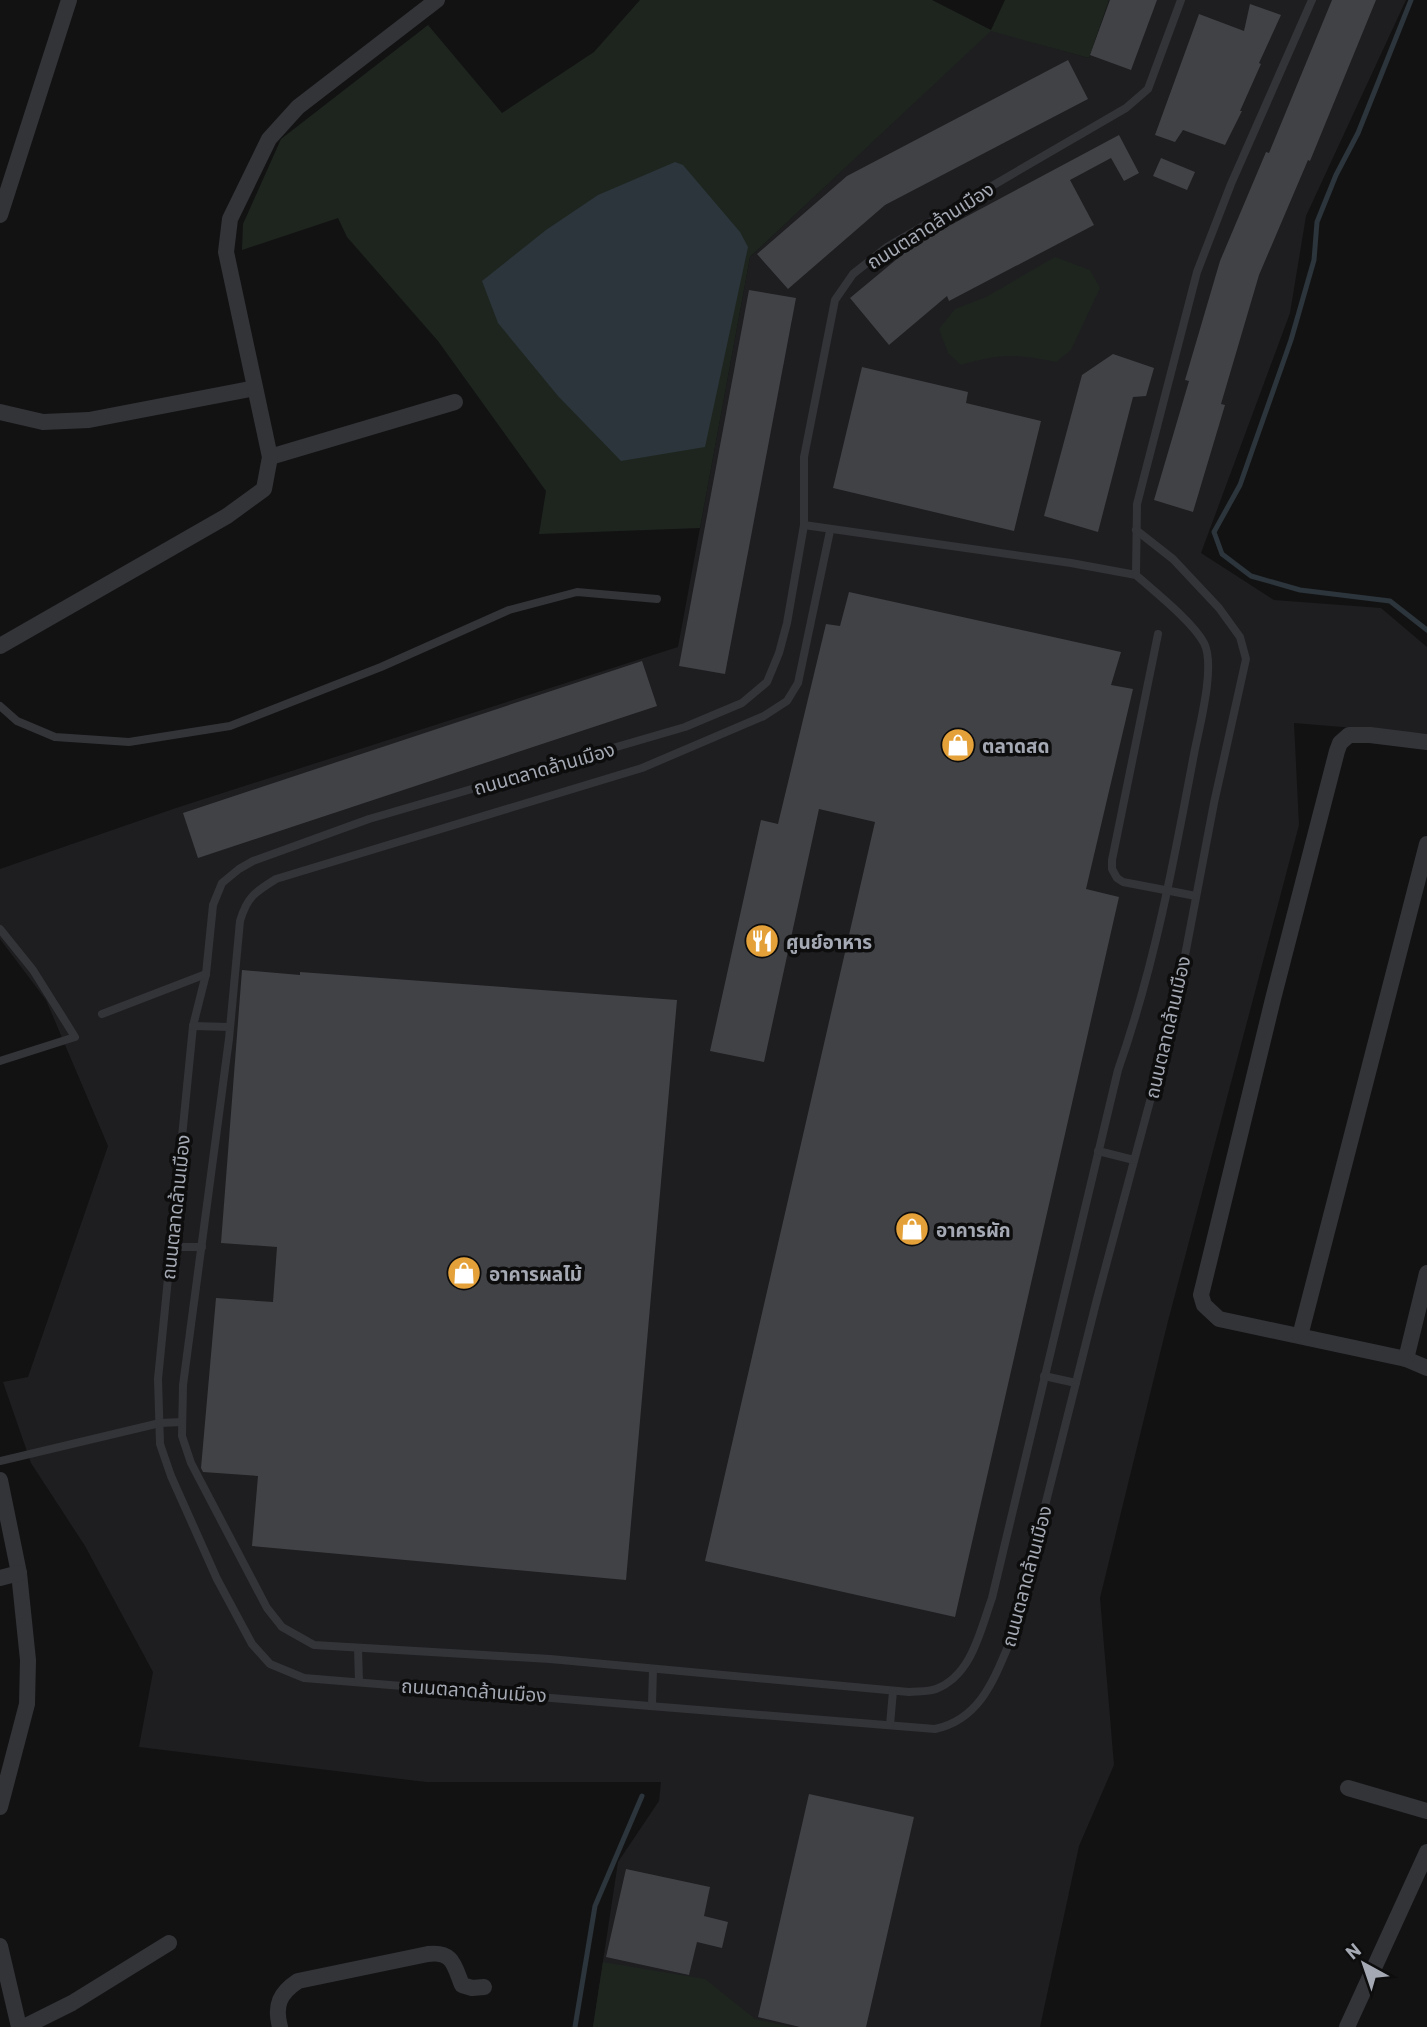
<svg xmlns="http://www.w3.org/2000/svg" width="1427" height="2027" font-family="Barlow,'Noto Sans Thai',sans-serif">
<rect width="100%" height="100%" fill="#121213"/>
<!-- built -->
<path fill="#1e1e20" d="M 1109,0 L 1406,0 L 1306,216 L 1290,313 L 1201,553 L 1274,600 L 1381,608 L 1427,647 L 1427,734 L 1294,723 L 1299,825 L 1167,1325 L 1100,1598 L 1114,1765 L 1079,1846 L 1040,2027 L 593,2027 L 618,1862 L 659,1801 L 661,1782 L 426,1782 L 139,1747 L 153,1672 L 85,1546 L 31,1463 L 3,1382 L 28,1377 L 108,1146 L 46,1000 L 0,939 L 0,869 L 176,808 L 678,647 L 750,257 L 991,30 L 1089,58 Z"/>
<!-- green -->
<g fill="#1e251f">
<path d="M 640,0 L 932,0 L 991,30 L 1005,0 L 1109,0 L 1089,58 L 991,31 L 750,257 L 700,528 L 539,534 L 546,491 L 438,341 L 347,237 L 338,218 L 242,250 L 243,224 L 281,139 L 428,25 L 502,113 L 594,52 Z"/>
<path d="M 1055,257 L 1090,270 L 1100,288 L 1071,350 L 1056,362 C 1017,354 1000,353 961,365 L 948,353 L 939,329 L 955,309 L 986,297 Z"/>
<path d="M 603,1962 L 705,1979 L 755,2019 L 791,2027 L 593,2027 Z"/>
</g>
<!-- water -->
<path fill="#2c353b" d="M 675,162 L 683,165 L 740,232 L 748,247 L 705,447 L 621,461 L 558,396 L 498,323 L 482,281 L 546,230 L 598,195 Z"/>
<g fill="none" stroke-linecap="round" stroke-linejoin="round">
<!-- stream -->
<g stroke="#2c353b" stroke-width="5">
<path d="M 1411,0 L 1358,133 L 1336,175 L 1317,222 L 1314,260 L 1291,340 L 1240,485 L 1214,532 L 1222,554 L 1251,576 L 1300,590 L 1390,601 L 1427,630"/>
<path d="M 575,2027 L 595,1906 L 642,1796"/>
</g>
</g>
<!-- building -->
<g fill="#414246">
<path d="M 1110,0 L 1157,0 L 1131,70 L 1090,55 Z"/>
<path d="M 1332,0 L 1376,0 L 1310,161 L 1308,160 L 1259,275 L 1221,404 L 1225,405 L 1193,512 L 1154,500 L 1189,381 L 1185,380 L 1220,261 L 1266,152 L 1269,153 Z"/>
<path d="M 1250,4 L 1281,15 L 1259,63 L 1261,64 L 1240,111 L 1242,111 L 1225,145 L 1183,130 L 1175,142 L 1155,135 L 1199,14 L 1244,31 Z"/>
<path d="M 1068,60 L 1088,99 L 885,205 L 788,289 L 757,254 L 847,176 Z"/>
<path d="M 1119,135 L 1139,173 L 1124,181 L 1111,158 L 1070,180 L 1094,225 L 949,301 L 947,296 L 889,345 L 850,298 L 915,244 Z"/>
<path d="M 1161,158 L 1195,172 L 1187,190 L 1153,176 Z"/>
<path d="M 749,290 L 796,298 L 725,674 L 679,666 Z"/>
<path d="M 1113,354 L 1154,368 L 1146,396 L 1133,397 L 1098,532 L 1044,516 L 1082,375 Z"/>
<path d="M 862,367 L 968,392 L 966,403 L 1041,421 L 1014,531 L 833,488 Z"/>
<path d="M 849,592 L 1121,652 L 1111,685 L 1133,689 L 1086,889 L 1119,897 L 955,1617 L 705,1561 L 875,822 L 819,809 L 764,1062 L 710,1051 L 761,820 L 778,824 L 826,624 L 840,626 Z"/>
<path d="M 642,661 L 657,706 L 198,858 L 183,813 Z"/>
<path d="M 242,970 L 300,975 L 300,972 L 677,1000 L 626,1580 L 252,1546 L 258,1476 L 203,1472 L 201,1468 L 216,1298 L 273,1302 L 277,1247 L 221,1243 Z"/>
<path d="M 809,1794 L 914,1817 L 866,2027 L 800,2027 L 758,2017 Z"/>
<path d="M 626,1869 L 710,1887 L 704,1916 L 728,1922 L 722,1948 L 697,1942 L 689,1975 L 606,1957 Z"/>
</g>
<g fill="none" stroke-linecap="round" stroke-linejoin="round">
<!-- service -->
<g stroke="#333438" stroke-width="8">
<path d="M 1181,0 L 1148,89 L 1126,108 L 887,247 L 853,274 L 835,300 L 804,457 L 804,525 L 1071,563 L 1136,575 L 1137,504 L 1197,272 L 1231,184 L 1312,0"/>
<path d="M 804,525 L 787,623 L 779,653 L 767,682 L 742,703 L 685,727 L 369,819 L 253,861 L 239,869 L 222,883 L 213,905 L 206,974 L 193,1026 L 158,1379 L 160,1444 L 171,1476 L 217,1579 L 252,1644 L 270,1664 L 304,1678 L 935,1729 C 982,1719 995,1676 1012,1637 L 1097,1299 L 1175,1008 L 1214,803 L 1246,659 L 1240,637 L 1219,608 L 1173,559 L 1136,530"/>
<path d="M 830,531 L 798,683 L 787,701 L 764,716 L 642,768 L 276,879 C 255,892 247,897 240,921 L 229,1039 L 183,1385 L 182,1436 L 191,1463 L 267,1608 L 282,1627 L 314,1645 L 550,1659 L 909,1692 C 917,1691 928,1692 936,1689 C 972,1675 980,1631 992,1598 L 1118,1070 C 1154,968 1174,861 1194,754 C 1199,728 1216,666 1204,643 C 1193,622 1155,592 1136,575"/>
<path d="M 1158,634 L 1112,860 L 1112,869 L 1117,878 L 1123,882 L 1196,896"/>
<path d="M 0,706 L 17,721 L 55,737 L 129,742 L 230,726 L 381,667 L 509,610 L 577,592 L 657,599"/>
<path d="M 0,929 L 33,970 L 75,1037 L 0,1061"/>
<path d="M 102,1014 L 206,974"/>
<path d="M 193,1026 L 230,1027"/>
<path d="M 1098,1151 L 1134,1160"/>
<path d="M 171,1247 L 202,1247"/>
<path d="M 1044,1376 L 1076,1383"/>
<path d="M 0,1461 L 160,1423 L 182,1422"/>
<path d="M 358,1648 L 359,1682"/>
<path d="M 652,1705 L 653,1669"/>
<path d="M 890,1725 L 893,1691"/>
</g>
<!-- minor -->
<g stroke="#333438" stroke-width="16">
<path d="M 0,215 L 69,0"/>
<path d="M 0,412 L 43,422 L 89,420 L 255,388"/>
<path d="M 270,457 L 455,402"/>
<path d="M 0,646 L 227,516 L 264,489 L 270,457 L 226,252 L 230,219 L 269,139 L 298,107 L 437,0"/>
<path d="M 1427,742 L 1370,735 L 1349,735 L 1340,743 L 1337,751 L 1273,999 L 1201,1295 L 1204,1305 L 1219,1319 L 1406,1359 L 1427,1368"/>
<path d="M 1300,1336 L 1427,844"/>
<path d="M 1406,1359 L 1427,1273"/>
<path d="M 0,1480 L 19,1573 L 28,1660 L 27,1704 L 0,1807"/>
<path d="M 0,1578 L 19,1573"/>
<path d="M 1348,1788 L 1427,1811"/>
<path d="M 0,1946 L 19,2027"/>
<path d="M 24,2027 L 72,2003 L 169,1943"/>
<path d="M 280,2027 C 274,2005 280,1993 298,1981 L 428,1954 C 453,1951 454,1965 462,1985 L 472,1988 L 484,1987"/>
<path d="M 1347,2027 L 1427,1852"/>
</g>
</g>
<!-- icons -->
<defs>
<g id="shop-disc" transform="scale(1.75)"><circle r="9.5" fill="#e4a139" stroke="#0d0d0e"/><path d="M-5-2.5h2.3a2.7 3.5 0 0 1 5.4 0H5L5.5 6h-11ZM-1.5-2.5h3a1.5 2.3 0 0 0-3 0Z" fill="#fff"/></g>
<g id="restaurant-disc" transform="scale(1.75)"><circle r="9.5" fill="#e4a139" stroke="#0d0d0e"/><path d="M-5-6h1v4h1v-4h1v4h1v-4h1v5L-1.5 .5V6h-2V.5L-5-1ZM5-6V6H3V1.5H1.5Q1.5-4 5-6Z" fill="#fff"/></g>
</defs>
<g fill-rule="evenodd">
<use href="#shop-disc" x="958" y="745"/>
<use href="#restaurant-disc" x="762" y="941"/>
<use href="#shop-disc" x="912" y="1229"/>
<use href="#shop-disc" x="464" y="1273"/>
</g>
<g text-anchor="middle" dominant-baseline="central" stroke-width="7" stroke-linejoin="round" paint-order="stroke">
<!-- street labels -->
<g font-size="19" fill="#a4a9b3" stroke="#0d0d0e">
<text transform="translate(930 225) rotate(-32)">ถนนตลาดล้านเมือง</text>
<text transform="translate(544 768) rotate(-16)">ถนนตลาดล้านเมือง</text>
<text transform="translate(1167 1027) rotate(-77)">ถนนตลาดล้านเมือง</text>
<text transform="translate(175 1207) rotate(-84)">ถนนตลาดล้านเมือง</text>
<text transform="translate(1026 1576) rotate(-75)">ถนนตลาดล้านเมือง</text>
<text transform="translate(474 1690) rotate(4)">ถนนตลาดล้านเมือง</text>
</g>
<!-- poi labels -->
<g font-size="19" font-weight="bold" fill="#a4a9b3" stroke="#0d0d0e" text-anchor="start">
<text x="982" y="745">ตลาดสด</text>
<text x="786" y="941">ศูนย์อาหาร</text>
<text x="936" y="1229">อาคารผัก</text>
<text x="489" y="1273">อาคารผลไม้</text>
</g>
</g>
<!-- north arrow -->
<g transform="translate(1364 1964) rotate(320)" stroke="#0d0d0e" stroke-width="5" paint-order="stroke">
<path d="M0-5L12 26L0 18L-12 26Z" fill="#a4a9b3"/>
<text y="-10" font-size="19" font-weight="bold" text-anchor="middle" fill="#a4a9b3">N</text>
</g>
</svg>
